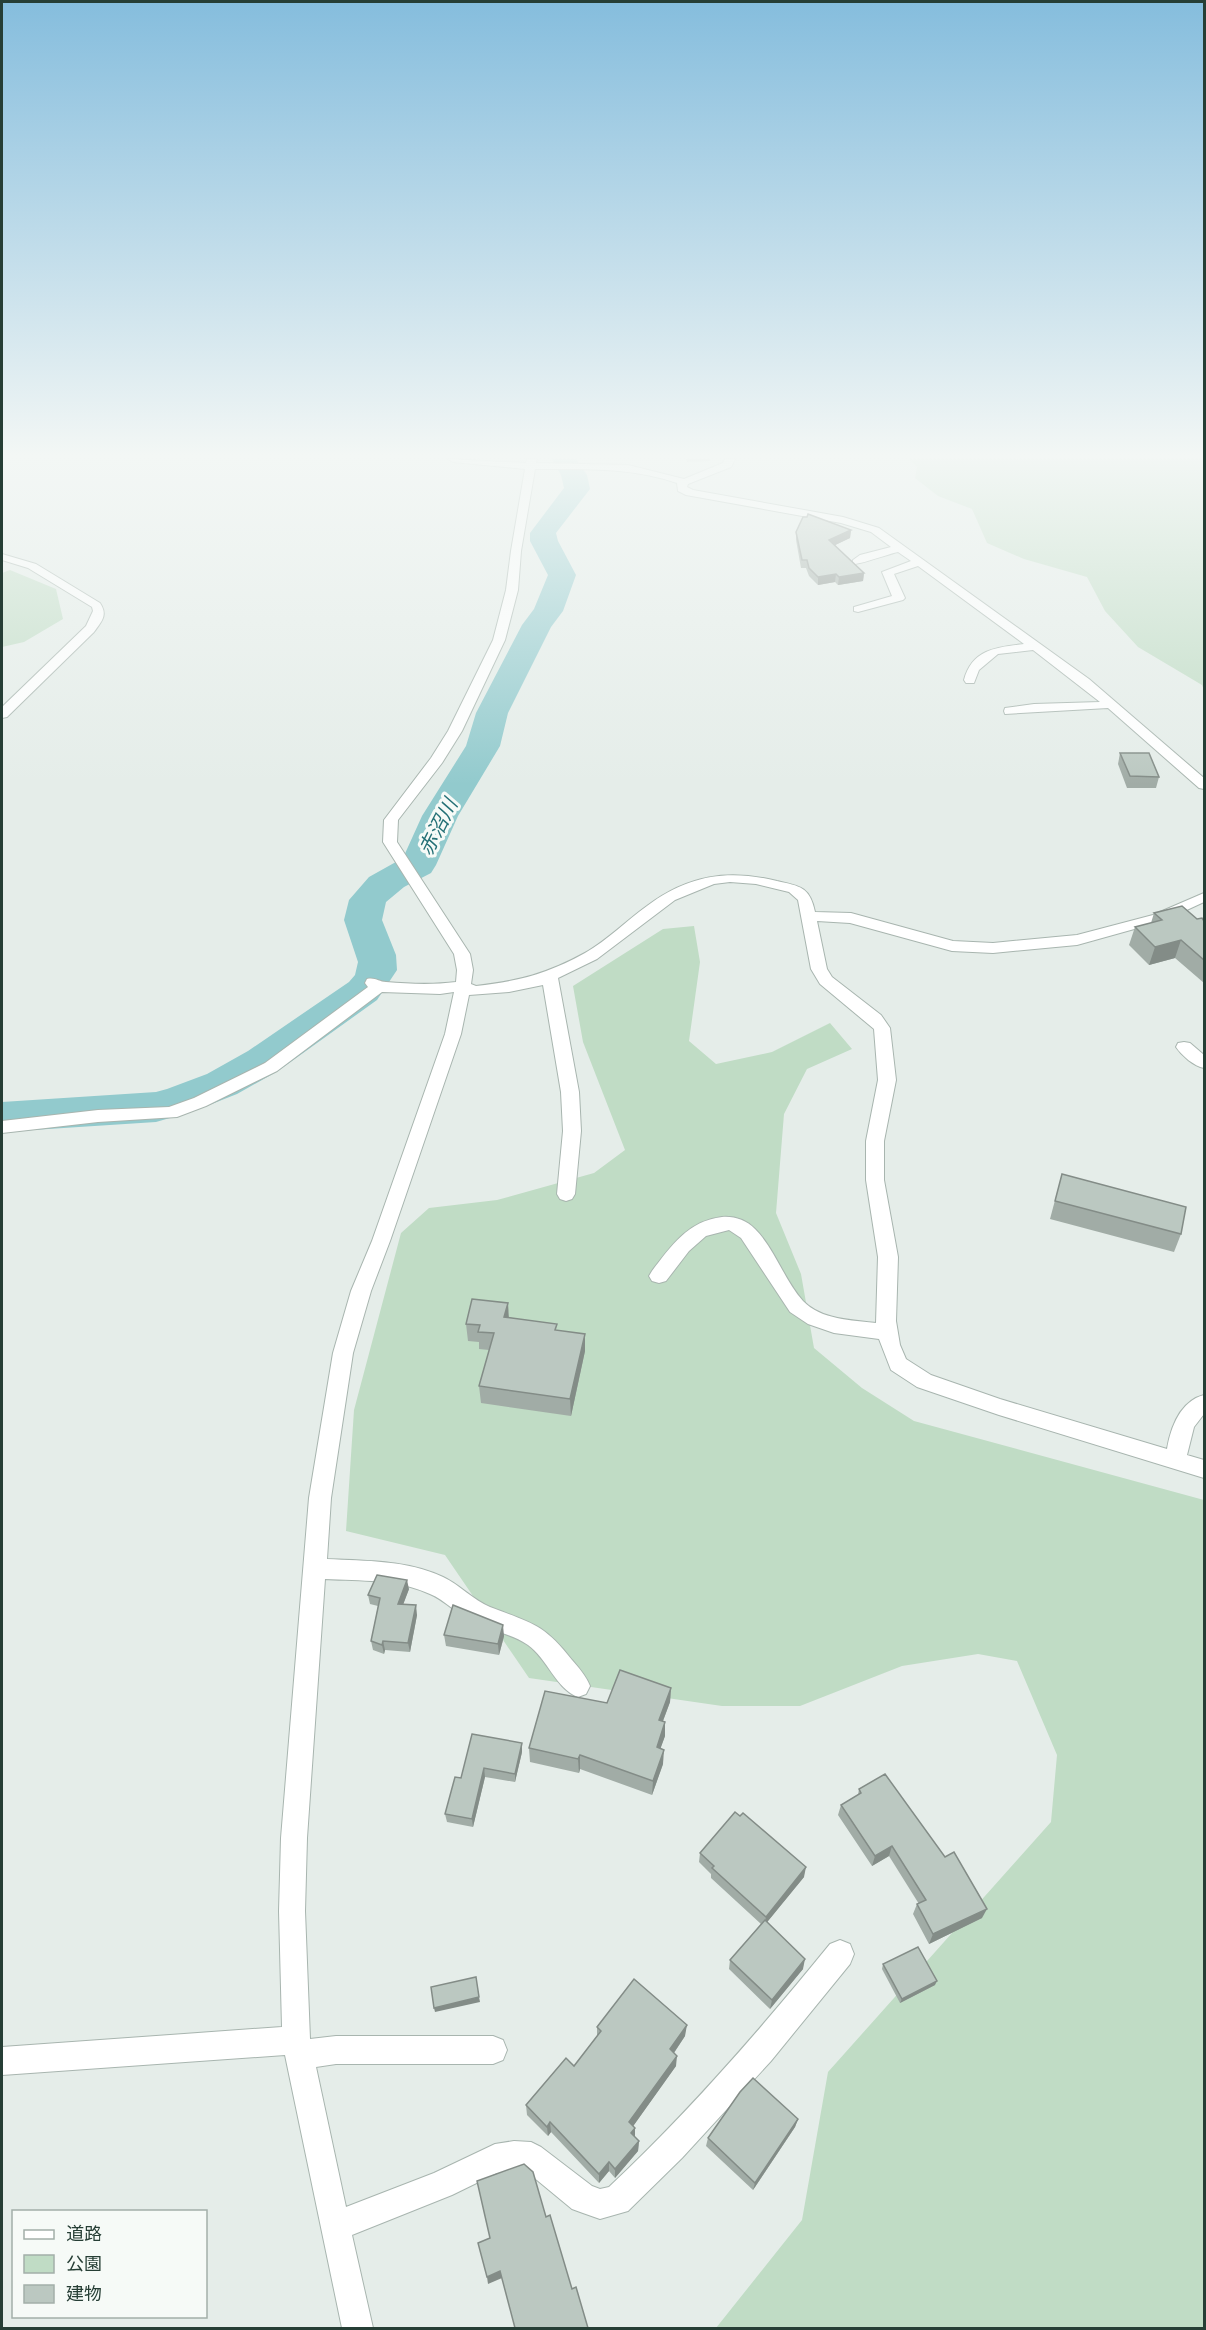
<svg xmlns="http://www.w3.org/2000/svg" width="1206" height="2330" font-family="'PT Sans','Noto Sans JP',sans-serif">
<rect width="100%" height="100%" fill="#e5ede9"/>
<!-- green -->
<g fill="#c0dcc5">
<path d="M 909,459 L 1204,459 L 1204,690 L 1202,685 L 1138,647 L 1105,611 L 1087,577 L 1024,559 L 987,543 L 972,509 L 938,496 L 915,478 L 917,467 Z"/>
<path d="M 10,570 L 56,589 L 63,619 L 24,642 L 2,647 L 2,573 Z"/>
<path d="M 694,926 L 700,962 L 689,1041 L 716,1064 L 772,1052 L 830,1023 L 852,1049 L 807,1069 L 784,1114 L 776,1213 L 801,1274 L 814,1348 L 862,1388 L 914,1421 L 1204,1500 L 1204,2328 L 716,2328 L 802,2220 L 828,2072 L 1051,1822 L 1057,1755 L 1017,1661 L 978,1654 L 902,1666 L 800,1706 L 722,1706 L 529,1678 L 445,1555 L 346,1531 L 354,1410 L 401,1233 L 429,1208 L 497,1200 L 594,1173 L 625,1150 L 583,1042 L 573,986 L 663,929 Z"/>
</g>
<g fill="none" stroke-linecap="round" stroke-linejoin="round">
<!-- river -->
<path fill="#92cacd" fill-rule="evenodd" d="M 552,459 L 576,459 L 587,475 L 590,489 L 556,533 L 558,541 L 576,575 L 563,611 L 551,627 L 508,713 L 500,746 L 458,816 L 436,865 L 431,873 L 404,887 L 386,902 L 382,920 L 396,955 L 397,970 L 377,1000 L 278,1071 L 237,1094 L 194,1111 L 156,1122 L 2,1132 L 2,1102 L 156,1092 L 167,1089 L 207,1074 L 248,1051 L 349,982 L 355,975 L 358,962 L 344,920 L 349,900 L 369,877 L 403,858 L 422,816 L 466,746 L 476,713 L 522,625 L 534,609 L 548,575 L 530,541 L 530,533 L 564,488 L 561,475 Z"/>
<!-- minor casing -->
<g stroke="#a8b5af" stroke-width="2">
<g id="minor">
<path d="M 448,459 L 526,463 L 527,459 L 537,459 L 536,463 L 628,465 L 684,479 L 723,463 L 725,459 L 735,459 L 731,467 L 688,484 L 687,487 L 693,490 L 843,517 L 879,528 L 1089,679 L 1204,778 L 1204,789 L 1199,788 L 1108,708 L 1005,714 L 1004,711 L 1005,708 L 1034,704 L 1100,702 L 1033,650 L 998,654 L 979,670 L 974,683 L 966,683 L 964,680 C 972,649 997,647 1024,644 L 918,566 L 894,574 L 905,598 L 903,600 L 858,612 L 854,611 L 854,607 L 892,596 L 882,572 L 911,561 L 898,552 C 888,554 859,565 853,564 L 853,560 L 860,555 L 891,547 L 871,532 L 841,523 L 686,495 L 678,491 L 677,483 C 631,467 583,469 535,469 L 521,551 L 518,590 L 505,640 L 462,731 L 442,763 L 398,820 L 397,842 L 470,954 L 473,970 L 471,984 L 476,986 C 519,981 547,974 585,953 C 608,940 626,921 647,906 C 688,875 728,869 777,881 C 800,886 810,887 815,912 L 851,913 L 953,941 L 993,943 L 1077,935 L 1153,915 L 1204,893 L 1204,902 L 1163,921 L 1077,945 L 993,953 L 952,951 L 850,923 L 817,921 L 827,969 L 832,977 L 881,1015 L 890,1028 L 896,1080 L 884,1141 L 884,1180 L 898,1257 L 896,1321 L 900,1345 L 906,1359 L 931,1375 L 1000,1399 L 1167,1449 C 1171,1426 1181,1401 1204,1395 L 1204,1414 L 1194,1427 L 1187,1455 L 1204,1460 L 1204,1478 L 999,1415 L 917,1387 L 891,1370 L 879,1339 L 834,1333 L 808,1324 L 790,1312 L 741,1238 L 729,1230 L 706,1236 L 689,1251 L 666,1281 L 659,1283 L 652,1281 L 649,1276 L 652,1271 C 671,1246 688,1221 722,1217 C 734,1216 746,1220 755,1229 C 775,1249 784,1280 803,1301 C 821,1320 852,1320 876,1323 L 878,1257 L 866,1180 L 866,1141 L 878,1080 L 874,1029 L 820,984 L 811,969 L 798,900 L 789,892 L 756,884 L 730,882 L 714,884 L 675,900 L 597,959 L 558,978 L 579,1092 L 581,1131 L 575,1194 L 572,1199 L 566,1201 L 560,1199 L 557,1194 L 563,1131 L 561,1092 L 543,985 L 509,992 L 469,995 L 461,1034 L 390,1241 L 371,1291 L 353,1353 L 331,1498 L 327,1559 C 365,1561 408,1560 443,1577 C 460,1585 473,1600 490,1607 C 531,1623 543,1623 572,1660 C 579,1668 586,1676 590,1686 L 586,1694 L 578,1697 C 556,1689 547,1658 528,1645 C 511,1633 490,1631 472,1622 C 457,1614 445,1600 430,1594 C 398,1579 360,1581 325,1579 L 307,1838 L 305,1911 L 310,2039 L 336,2036 L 493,2036 L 503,2040 L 507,2050 L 503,2060 L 493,2064 L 336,2064 L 316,2067 L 346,2207 L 434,2173 L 495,2144 L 514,2141 L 531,2142 L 541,2147 L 592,2186 L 600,2189 L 609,2187 C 689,2112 761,2029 830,1944 L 840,1940 L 850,1944 L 854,1954 L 850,1964 L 771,2061 L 682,2158 L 628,2211 L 600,2219 L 583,2213 L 572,2209 L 526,2171 L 497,2173 L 452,2195 L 352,2235 L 373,2328 L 342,2328 L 285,2055 L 2,2075 L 2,2047 L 282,2027 L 279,1911 L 281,1838 L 309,1498 L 333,1353 L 351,1291 L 372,1241 L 445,1034 L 454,992 L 440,994 L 382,992 L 277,1071 L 206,1106 L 177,1117 L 98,1122 L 2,1133 L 2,1121 L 98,1110 L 169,1107 L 194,1098 L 265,1063 L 368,987 L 365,983 L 367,979 C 375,977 379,982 386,982 C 409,984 433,985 456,982 L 457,970 L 454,954 L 383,842 L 384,820 L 431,758 L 448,731 L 493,640 L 506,590 L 511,551 L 525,469 L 453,462 Z"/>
<path d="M 2,554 L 36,564 L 100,603 C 108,615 102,621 94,632 L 7,717 L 2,718 L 2,707 L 86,626 L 93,611 L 92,607 L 28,568 L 2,560 Z"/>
<path d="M 1184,1042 L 1190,1043 L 1204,1055 L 1204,1068 C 1194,1066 1182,1056 1176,1047 L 1178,1043 Z"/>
</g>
</g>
<!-- minor -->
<use href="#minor" fill="#fff" fill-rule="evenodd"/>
</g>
<!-- wall -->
<g fill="#a1aca6">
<path d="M 686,459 L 710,459 L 710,461 L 687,462 Z"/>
<path d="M 851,530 L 850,538 L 835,545 L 864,573 L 863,581 L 838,585 L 835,582 L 818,585 L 809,576 L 806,568 L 801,568 L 796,540 L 796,532 Z"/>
<path d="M 1120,753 L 1159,777 L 1156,788 L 1127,788 L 1118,764 Z"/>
<path d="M 1154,913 L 1204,921 L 1204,983 L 1175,958 L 1149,965 L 1129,945 L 1135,927 L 1151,923 Z"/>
<path d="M 1062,1174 L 1181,1234 L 1174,1252 L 1050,1219 Z"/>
<path d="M 509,1317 L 557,1330 L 585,1351 L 571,1416 L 481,1403 L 479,1386 L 489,1350 L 479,1349 L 479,1342 L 468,1341 L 466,1324 Z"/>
<path d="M 409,1589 L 403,1604 L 417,1615 L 410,1652 L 385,1650 L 384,1654 L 373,1650 L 371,1641 L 378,1606 L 370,1604 L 368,1595 Z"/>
<path d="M 444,1635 L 504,1636 L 499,1655 L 446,1646 Z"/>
<path d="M 671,1688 L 670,1702 L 663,1721 L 665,1722 L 665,1736 L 660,1749 L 663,1764 L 652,1795 L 580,1769 L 579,1773 L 530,1762 L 529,1748 L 607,1703 Z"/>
<path d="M 522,1752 L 515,1782 L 485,1777 L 473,1827 L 447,1822 L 445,1814 L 461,1778 Z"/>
<path d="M 859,1789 L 982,1918 L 929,1944 L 913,1914 L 917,1904 L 919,1904 L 889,1856 L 872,1866 L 838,1815 L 841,1805 L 858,1795 Z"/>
<path d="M 700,1853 L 804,1877 L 767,1922 L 803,1969 L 770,2009 L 729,1969 L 730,1960 L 761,1924 L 711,1878 L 711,1874 L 699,1862 Z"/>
<path d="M 883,1964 L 935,1985 L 900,2003 L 882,1969 Z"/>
<path d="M 597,2027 L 685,2036 L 674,2053 L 676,2066 L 633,2126 L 635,2137 L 639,2141 L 638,2151 L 615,2178 L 609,2171 L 599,2183 L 551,2132 L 548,2136 L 527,2115 L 526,2105 L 574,2066 L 597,2036 Z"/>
<path d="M 798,2119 L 795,2127 L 753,2190 L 706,2146 L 708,2138 Z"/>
</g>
<!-- shaded-wall -->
<g fill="#838c87">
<path d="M 851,530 L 850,538 L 829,548 L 829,540 Z"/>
<path d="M 864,573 L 863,581 L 838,585 L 839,577 Z"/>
<path d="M 836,574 L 835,582 L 818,585 L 818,577 Z"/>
<path d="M 1181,940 L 1175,958 L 1149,965 L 1155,947 Z"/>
<path d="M 508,1303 L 509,1320 L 504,1317 Z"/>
<path d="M 585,1334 L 585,1351 L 571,1416 L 570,1399 Z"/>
<path d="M 407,1580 L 409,1589 L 400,1613 L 398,1604 Z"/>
<path d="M 416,1605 L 417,1615 L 410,1652 L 408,1643 Z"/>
<path d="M 503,1625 L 504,1636 L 499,1655 L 498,1644 Z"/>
<path d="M 383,1641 L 385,1650 L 384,1654 L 382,1645 Z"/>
<path d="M 671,1688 L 670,1702 L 658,1734 L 659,1720 Z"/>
<path d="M 665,1722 L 665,1736 L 656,1761 L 657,1747 Z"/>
<path d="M 522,1743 L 522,1752 L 515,1782 L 515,1774 Z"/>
<path d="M 664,1750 L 663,1764 L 652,1795 L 653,1781 Z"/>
<path d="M 580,1755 L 580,1769 L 579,1773 L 578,1759 Z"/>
<path d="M 484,1768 L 485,1777 L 473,1827 L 472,1819 Z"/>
<path d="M 892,1846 L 889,1856 L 872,1866 L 875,1856 Z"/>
<path d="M 806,1867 L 804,1877 L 764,1926 L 766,1917 Z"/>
<path d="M 987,1909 L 982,1918 L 929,1944 L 933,1934 Z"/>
<path d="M 805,1959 L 803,1969 L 770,2009 L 772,2000 Z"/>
<path d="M 937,1981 L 935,1985 L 900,2003 L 902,1999 Z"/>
<path d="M 479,1997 L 480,2002 L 435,2012 L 434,2008 Z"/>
<path d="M 687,2025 L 685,2036 L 669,2060 L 670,2049 Z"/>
<path d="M 677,2056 L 676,2066 L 629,2132 L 629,2122 Z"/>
<path d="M 798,2119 L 795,2127 L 753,2190 L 755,2183 Z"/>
<path d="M 550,2122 L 551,2132 L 548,2136 L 547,2127 Z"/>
<path d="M 635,2128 L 635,2138 L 631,2133 Z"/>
<path d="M 639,2141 L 638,2151 L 615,2178 L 615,2169 Z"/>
<path d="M 609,2162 L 609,2171 L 599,2183 L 599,2174 Z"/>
<path d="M 500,2271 L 502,2278 L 488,2284 L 487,2277 Z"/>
</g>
<!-- building -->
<g fill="#bbc8c1" stroke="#838c87" stroke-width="1.5">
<path d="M 808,514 L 851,530 L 829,540 L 864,573 L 839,577 L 836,574 L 818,577 L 809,568 L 807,560 L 802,560 L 796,532 L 803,517 L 807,517 Z"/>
<path d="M 1120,753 L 1149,753 L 1159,777 L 1130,776 Z"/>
<path d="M 1182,906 L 1197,919 L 1202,918 L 1204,921 L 1204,960 L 1181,940 L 1155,947 L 1135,927 L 1162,920 L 1154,913 Z"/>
<path d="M 1062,1174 L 1186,1207 L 1181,1234 L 1055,1201 Z"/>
<path d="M 472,1299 L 508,1303 L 504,1317 L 557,1324 L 555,1330 L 585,1334 L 570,1399 L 479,1386 L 494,1333 L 478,1332 L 480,1325 L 466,1324 Z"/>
<path d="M 377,1575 L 407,1580 L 398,1604 L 416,1605 L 408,1643 L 383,1641 L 382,1645 L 371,1641 L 380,1598 L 368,1595 Z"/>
<path d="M 453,1605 L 503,1625 L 498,1644 L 444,1635 Z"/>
<path d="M 620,1670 L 671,1688 L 659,1720 L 665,1722 L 657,1747 L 664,1750 L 653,1781 L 580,1755 L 578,1759 L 529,1748 L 545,1691 L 607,1703 Z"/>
<path d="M 472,1734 L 522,1743 L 515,1774 L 484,1768 L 472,1819 L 445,1814 L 455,1777 L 461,1778 Z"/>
<path d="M 885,1774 L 945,1857 L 954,1852 L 987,1909 L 933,1934 L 917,1904 L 926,1900 L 892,1846 L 875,1856 L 841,1805 L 861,1793 L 859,1789 Z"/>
<path d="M 735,1812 L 740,1816 L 743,1813 L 806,1867 L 766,1917 L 712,1868 L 714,1866 L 700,1853 Z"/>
<path d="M 765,1920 L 805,1959 L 772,2000 L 730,1960 Z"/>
<path d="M 918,1947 L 937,1981 L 902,1999 L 883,1964 Z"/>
<path d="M 476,1977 L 479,1997 L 434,2008 L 431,1987 Z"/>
<path d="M 634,1979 L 687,2025 L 670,2049 L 677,2056 L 629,2122 L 635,2128 L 631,2133 L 639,2141 L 615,2169 L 609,2162 L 599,2174 L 550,2122 L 547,2127 L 526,2105 L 566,2058 L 574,2066 L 601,2031 L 597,2027 Z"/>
<path d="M 753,2078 L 798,2119 L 755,2183 L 708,2138 L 740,2092 Z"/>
<path d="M 524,2164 L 533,2172 L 546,2217 L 550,2215 L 572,2289 L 576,2287 L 588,2328 L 515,2328 L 500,2271 L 487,2277 L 478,2243 L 490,2238 L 477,2181 Z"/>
</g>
<!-- sky -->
<linearGradient id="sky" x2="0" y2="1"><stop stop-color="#85bddd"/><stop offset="0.58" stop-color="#f3f7f5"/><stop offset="1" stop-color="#f3f7f5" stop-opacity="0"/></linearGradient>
<rect width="1206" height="785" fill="url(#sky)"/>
<g text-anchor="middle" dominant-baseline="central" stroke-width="6" stroke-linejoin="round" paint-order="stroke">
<!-- water labels -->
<g font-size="20" font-style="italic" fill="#247076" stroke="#f6faf7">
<text transform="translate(438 827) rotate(-63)">赤沼川</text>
</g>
</g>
<!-- border -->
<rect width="1206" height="2330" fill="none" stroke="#263e35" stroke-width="6"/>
<!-- legend -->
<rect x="12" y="2210" width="195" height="108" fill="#f6faf7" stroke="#a3afa9" stroke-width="1.5"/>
<rect x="24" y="2230" width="30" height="9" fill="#ffffff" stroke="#a3afa9" stroke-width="1.5"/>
<text x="66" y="2240" font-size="18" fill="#263e35">道路</text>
<rect x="24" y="2255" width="30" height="18" fill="#c0dcc5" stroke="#a3afa9" stroke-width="1.5"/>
<text x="66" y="2270" font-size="18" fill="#263e35">公園</text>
<rect x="24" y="2285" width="30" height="18" fill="#bbc8c1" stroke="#a3afa9" stroke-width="1.5"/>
<text x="66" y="2300" font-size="18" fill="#263e35">建物</text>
</svg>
